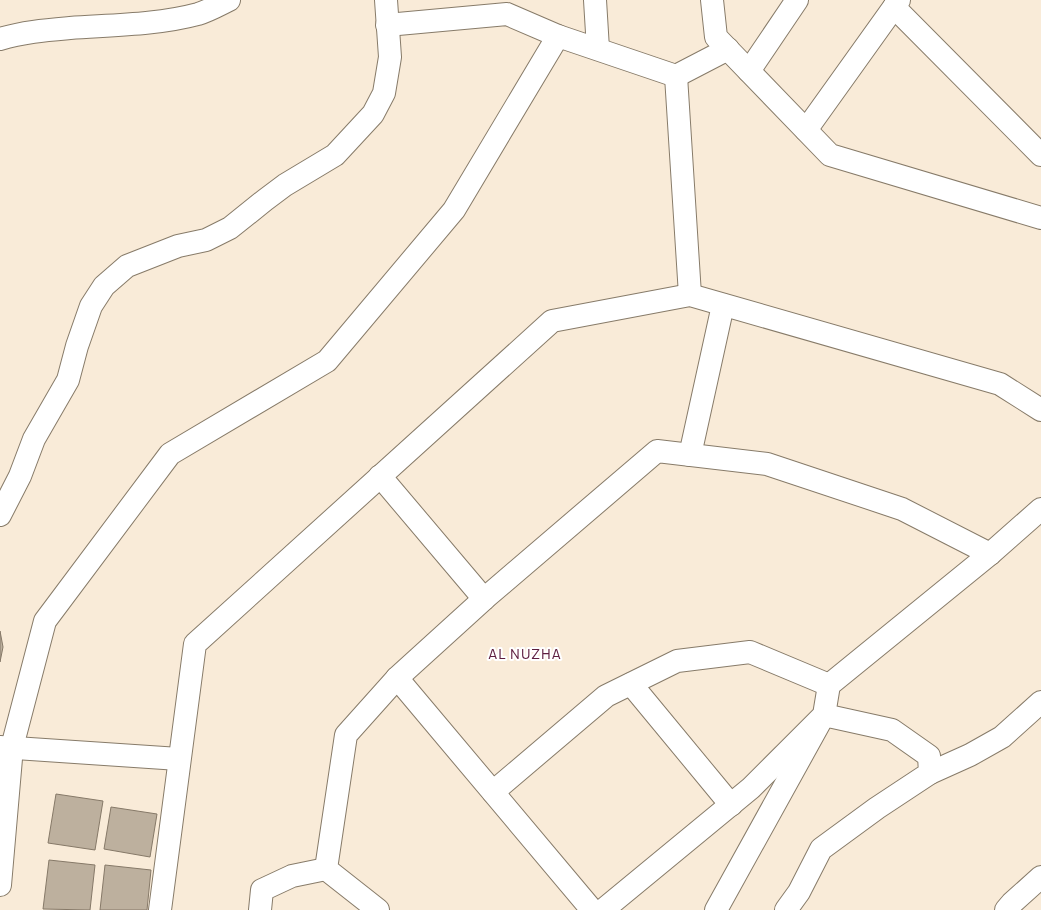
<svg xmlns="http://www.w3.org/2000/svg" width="1041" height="910" font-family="Commissioner,sans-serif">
<rect width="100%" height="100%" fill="#f9ebd8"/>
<!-- building -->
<g fill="#bdb09e" stroke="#867968">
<path d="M 0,631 L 3,647 L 0,662 Z"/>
<path d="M 56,794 L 103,801 L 95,850 L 48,843 Z"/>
<path d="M 111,807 L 157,814 L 150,857 L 104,849 Z"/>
<path d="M 49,860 L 95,865 L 90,910 L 43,909 Z"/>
<path d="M 105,865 L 151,870 L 147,910 L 100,910 Z"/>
</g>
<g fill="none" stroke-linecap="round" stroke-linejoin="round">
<!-- minor casing -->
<g stroke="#877b69" stroke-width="24">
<g id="minor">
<path d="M 595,0 L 598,49"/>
<path d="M 894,7 L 1041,155"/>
<path d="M 387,25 L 507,14 L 558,36 L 676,76 L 728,49"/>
<path d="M 0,39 C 22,32 47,30 70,28 C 112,25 157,25 198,14 C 208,11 219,5 229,0"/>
<path d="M 749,71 L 797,0"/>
<path d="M 676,76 L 690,295"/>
<path d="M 806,130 L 899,0"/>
<path d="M 690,455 L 723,305"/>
<path d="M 380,476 L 484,599"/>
<path d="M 0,515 L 20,476 L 34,439 L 68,380 L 77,346 L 91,306 L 104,286 L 127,266 L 178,246 L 206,240 L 230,228 L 265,200 L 285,185 L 335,155 L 373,114 L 384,93 L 390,57 L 386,0"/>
<path d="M 397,678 L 592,910"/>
<path d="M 631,684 L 731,805"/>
<path d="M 0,747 L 179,759"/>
<path d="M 930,773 L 970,755 L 1002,737 L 1041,702"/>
<path d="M 493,792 L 606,696 L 677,661 L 750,652 L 829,685"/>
<path d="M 0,885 L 12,747 L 45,621 L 170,454 L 327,361 L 454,210 L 558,36"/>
<path d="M 160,910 L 195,644 L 552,321 L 690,295 L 1000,384 L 1041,410"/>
<path d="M 260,910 L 262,890 L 292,876 L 326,869"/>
<path d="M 378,910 L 326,869 L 346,735 L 397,678 L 484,599 L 657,451 L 767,464 L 902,509 L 990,554"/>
<path d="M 603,910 L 751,788 L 824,715 L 829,685 L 990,554 L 1041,509"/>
<path d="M 716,910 L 824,715 L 892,730 L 929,756 L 930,773 L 877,808 L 821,849 L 799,892 L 786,910"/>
<path d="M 1006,910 L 1012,903 L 1041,877"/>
</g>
</g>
<!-- tertiary casing -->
<g stroke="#877b69" stroke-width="24">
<path id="tertiary" d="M 712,0 L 716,37 L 830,155 L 1041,218"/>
</g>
<!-- minor -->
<use href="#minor" stroke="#fff" stroke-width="22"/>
<!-- tertiary -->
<use href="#tertiary" stroke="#fff" stroke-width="22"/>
</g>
<g text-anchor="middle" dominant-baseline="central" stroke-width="4" stroke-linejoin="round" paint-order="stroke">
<!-- neighbourhood labels -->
<g font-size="13" letter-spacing="1" fill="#5d1d3e" stroke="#fff">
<text x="525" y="654">AL NUZHA</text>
</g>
</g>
</svg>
